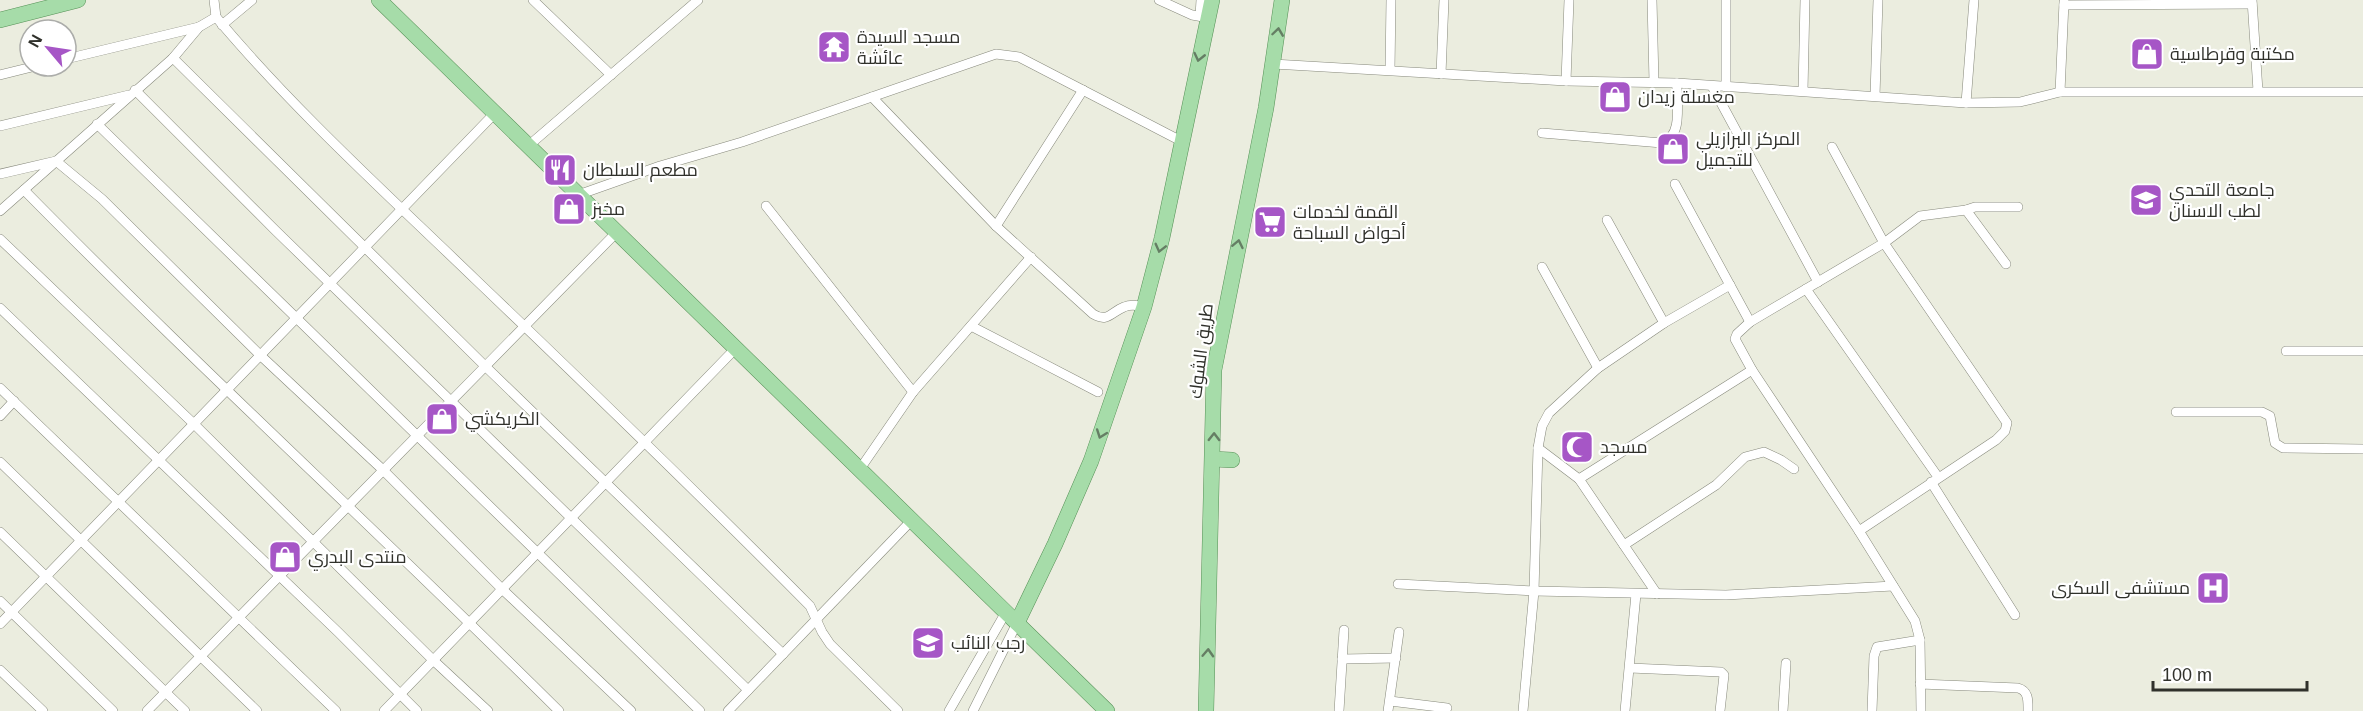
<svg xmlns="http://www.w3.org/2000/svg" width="2363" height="711" font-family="Arial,Cairo,sans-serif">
<rect width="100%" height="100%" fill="#ebeddf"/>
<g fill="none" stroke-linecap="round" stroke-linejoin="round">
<!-- minor casing -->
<g stroke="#87897c" stroke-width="10">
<g id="minor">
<path d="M 533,0 L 611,75"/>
<path d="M 1159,0 L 1192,15 L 1209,18"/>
<path d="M 1652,0 L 1654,82"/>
<path d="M 2252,0 L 2258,91"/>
<path d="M 2064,5 L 2252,4"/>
<path d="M 1200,16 L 1201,0"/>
<path d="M 216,17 C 295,111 387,194 475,279 C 588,387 700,495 810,606 L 822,632 L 830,644 L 898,711"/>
<path d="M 222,25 L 252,0"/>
<path d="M 173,58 L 485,366 L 783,654"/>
<path d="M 66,59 L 199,27"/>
<path d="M 1273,64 L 1566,81 L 1677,83 L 1966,103 L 2020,102 L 2060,92 L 2363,92"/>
<path d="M 1390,70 L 1391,0"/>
<path d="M 1441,74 L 1444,0"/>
<path d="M 0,75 L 36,66"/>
<path d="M 1566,81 L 1569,0"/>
<path d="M 1712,86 L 1818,282"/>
<path d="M 1726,87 L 1726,0"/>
<path d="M 135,90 L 275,230 L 748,690"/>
<path d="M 1803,91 L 1805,0"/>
<path d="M 2060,92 L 2064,2"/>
<path d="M 1875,96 L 1878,0"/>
<path d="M 872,97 L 996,226 L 1093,314 C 1108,323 1111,312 1124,307 C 1131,304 1137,305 1144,307"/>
<path d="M 1966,103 L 1974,0"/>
<path d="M 97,124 L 700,711"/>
<path d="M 0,126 L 129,95"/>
<path d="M 1542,133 L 1662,143 C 1684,136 1676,102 1677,83"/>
<path d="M 527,147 L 698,0"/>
<path d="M 1832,147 L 1884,243 L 2007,423 L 2005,431 L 1996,440 L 1859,531"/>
<path d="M 0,174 L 56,161 L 102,199 L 260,355 L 383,470 L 502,589 L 631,711"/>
<path d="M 1675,184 L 1750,322"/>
<path d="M 24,190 C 198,367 383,536 559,711"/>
<path d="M 578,195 L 660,166 L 742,142 L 996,54 L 1019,57 L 1183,142"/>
<path d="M 766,206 L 913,392"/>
<path d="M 1966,210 L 2006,264"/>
<path d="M 0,211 L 173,58 L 199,27 L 216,17 L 214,0"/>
<path d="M 1607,220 L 1664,323"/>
<path d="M 996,226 L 1083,90"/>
<path d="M 0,239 L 194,424 L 433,660 L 488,711"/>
<path d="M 1542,267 L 1598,368"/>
<path d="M 1806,289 L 1938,477"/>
<path d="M 0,308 L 338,632 L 417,711"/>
<path d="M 971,326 L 1098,392"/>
<path d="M 2286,351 L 2363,351"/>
<path d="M 0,388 L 336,711"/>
<path d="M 2176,412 L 2262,412 L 2270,416 L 2275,443 L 2283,448 L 2363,449"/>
<path d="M 0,416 L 14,401"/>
<path d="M 1538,448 L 1579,479 L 1657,594"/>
<path d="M 0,462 L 257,711"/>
<path d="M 860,469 L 913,392 L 1031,257"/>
<path d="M 1579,479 L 1752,370"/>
<path d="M 1931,482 L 2015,615"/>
<path d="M 0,532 L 185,711"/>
<path d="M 1624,545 L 1716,485 L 1745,457 L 1764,452 L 1781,460 L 1794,469"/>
<path d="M 1398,584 L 1534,591 L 1726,595 L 1893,586"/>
<path d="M 0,601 L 113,711"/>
<path d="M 0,624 L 494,114"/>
<path d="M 1342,659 L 1396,658"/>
<path d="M 1630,668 L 1721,672 L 1724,675 L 1720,711"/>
<path d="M 0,670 L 43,711"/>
<path d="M 1920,684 L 2018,688 C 2029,691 2028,701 2028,711"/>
<path d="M 1390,701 L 1447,708"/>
<path d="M 147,711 L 616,233"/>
<path d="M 384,711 L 735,349"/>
<path d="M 728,711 L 912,520"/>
<path d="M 949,711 L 1006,612"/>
<path d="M 973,711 L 1017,623"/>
<path d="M 1339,711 L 1344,630"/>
<path d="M 1388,711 L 1399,632"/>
<path d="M 1523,711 L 1534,591 L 1538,448 L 1542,426 L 1549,413 L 1598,368 L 1664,323 L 1730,285"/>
<path d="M 1625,711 L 1636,594"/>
<path d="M 1783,711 L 1786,663"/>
<path d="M 1872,711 L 1874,656 L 1877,647 L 1920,640"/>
<path d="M 1921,711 L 1920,640 L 1915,621 L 1859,531 L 1752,370 L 1735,339 L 1737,334 L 1750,322 L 1884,243 L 1920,216 L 1966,210 L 1975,207 L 2018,207"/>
</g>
</g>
<!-- primary casing -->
<g stroke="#569157" stroke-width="16">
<g id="primary">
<path d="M 379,0 L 1107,711"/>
<path d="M 0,20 L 78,0"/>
<path d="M 1213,459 L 1232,460"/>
<path d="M 1017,623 L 1055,544 L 1091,461 L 1144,307 L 1162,238 L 1212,0"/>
<path d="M 1206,711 L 1214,370 L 1266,108 L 1282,0"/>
</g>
</g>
<!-- minor -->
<use href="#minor" stroke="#fff" stroke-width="9"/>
<!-- primary -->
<use href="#primary" stroke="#a6dca9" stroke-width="15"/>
</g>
<!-- one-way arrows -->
<defs><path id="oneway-chevron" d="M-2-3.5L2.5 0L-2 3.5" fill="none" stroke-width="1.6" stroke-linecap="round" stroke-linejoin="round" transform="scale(1.5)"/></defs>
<g stroke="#657e64">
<use href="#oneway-chevron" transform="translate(1278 32) rotate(-82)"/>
<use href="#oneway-chevron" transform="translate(1199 57) rotate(103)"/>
<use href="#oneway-chevron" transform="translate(1238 244) rotate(-78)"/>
<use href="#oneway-chevron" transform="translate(1160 248) rotate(104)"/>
<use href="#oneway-chevron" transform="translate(1101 434) rotate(110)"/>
<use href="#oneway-chevron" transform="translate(1214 437) rotate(-89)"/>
<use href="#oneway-chevron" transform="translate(1208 653) rotate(-87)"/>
</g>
<!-- icons -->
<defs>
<g id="temple-square" transform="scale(1.725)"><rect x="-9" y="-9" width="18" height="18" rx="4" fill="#a656c6" stroke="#fff"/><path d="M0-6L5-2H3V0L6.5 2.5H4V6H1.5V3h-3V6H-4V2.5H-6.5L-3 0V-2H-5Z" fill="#fff"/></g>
<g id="shop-square" transform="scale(1.725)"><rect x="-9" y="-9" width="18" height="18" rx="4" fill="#a656c6" stroke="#fff"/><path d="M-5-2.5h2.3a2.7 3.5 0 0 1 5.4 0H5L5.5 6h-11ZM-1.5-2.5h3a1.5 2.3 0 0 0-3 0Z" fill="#fff"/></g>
<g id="restaurant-square" transform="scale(1.725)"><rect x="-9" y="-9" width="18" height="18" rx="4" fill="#a656c6" stroke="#fff"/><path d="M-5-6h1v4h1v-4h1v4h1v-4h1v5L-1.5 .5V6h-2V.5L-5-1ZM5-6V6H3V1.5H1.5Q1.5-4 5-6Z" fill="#fff"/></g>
<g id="university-square" transform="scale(1.725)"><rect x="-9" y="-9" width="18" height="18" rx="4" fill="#a656c6" stroke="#fff"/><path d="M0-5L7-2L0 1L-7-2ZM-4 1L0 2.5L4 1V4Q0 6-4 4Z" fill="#fff"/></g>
<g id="supermarket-square" transform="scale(1.725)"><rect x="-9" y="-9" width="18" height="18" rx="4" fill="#a656c6" stroke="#fff"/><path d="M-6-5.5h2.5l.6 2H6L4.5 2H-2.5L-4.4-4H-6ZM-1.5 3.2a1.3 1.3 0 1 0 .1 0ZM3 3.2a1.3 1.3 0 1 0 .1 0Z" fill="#fff"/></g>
<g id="mosque-square" transform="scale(1.725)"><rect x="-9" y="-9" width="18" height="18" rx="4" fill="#a656c6" stroke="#fff"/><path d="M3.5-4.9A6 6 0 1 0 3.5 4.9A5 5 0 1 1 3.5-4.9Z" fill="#fff"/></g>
<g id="hospital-square" transform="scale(1.725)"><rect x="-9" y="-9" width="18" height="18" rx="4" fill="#a656c6" stroke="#fff"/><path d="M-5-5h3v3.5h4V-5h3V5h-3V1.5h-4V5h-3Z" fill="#fff"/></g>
<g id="school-square" transform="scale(1.725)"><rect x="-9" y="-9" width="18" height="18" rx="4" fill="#a656c6" stroke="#fff"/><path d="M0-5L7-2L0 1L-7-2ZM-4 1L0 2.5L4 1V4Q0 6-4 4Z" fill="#fff"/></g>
</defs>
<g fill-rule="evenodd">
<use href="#temple-square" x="834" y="47"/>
<use href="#shop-square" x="2147" y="54"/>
<use href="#shop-square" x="1615" y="97"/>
<use href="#shop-square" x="1673" y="149"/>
<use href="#restaurant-square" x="560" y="170"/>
<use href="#university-square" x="2146" y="200"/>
<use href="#shop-square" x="569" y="209"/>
<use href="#supermarket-square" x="1270" y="222"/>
<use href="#shop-square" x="442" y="419"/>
<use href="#mosque-square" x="1577" y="447"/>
<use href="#shop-square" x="285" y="557"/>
<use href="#hospital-square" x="2213" y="588"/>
<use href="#school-square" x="928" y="643"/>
</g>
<g text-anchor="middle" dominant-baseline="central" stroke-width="4.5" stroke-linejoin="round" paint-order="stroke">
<!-- poi labels -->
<g font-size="18" fill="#30312b" stroke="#fff" text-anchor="start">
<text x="857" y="37">مسجد السيدة<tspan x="857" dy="21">عائشة</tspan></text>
<text x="2170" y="54">مكتبة وقرطاسية</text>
<text x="1638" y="97">مغسلة زيدان</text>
<text x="1696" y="139">المركز البرازيلي<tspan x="1696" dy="21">للتجميل</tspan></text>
<text x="583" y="170">مطعم السلطان</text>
<text x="2169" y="190">جامعة التحدي<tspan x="2169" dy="21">لطب الاسنان</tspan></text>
<text x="592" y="209">مخبز</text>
<text x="1293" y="212">القمة لخدمات<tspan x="1293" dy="21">أحواض السباحة</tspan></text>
<text x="465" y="419">الكريكشي</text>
<text x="1600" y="447">مسجد</text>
<text x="308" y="557">منتدى البدري</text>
<text x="2190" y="588" text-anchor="end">مستشفى السكرى</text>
<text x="951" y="643">رجب النائب</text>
</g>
<!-- street labels -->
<g font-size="18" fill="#30312b" stroke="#fff">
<text transform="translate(1201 351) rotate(-83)">طريق الشوك</text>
</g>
</g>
<!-- north arrow -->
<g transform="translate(48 48) rotate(299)"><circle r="28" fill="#ffffff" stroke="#acadaa" stroke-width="1.5"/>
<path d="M0-4.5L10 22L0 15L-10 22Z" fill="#a656c6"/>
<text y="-9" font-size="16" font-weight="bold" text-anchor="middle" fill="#30312b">N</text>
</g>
<!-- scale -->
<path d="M2153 681v9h154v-9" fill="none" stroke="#30312b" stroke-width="3"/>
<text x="2162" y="681" font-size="18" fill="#30312b" stroke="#ffffff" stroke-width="4.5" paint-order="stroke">100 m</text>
</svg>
